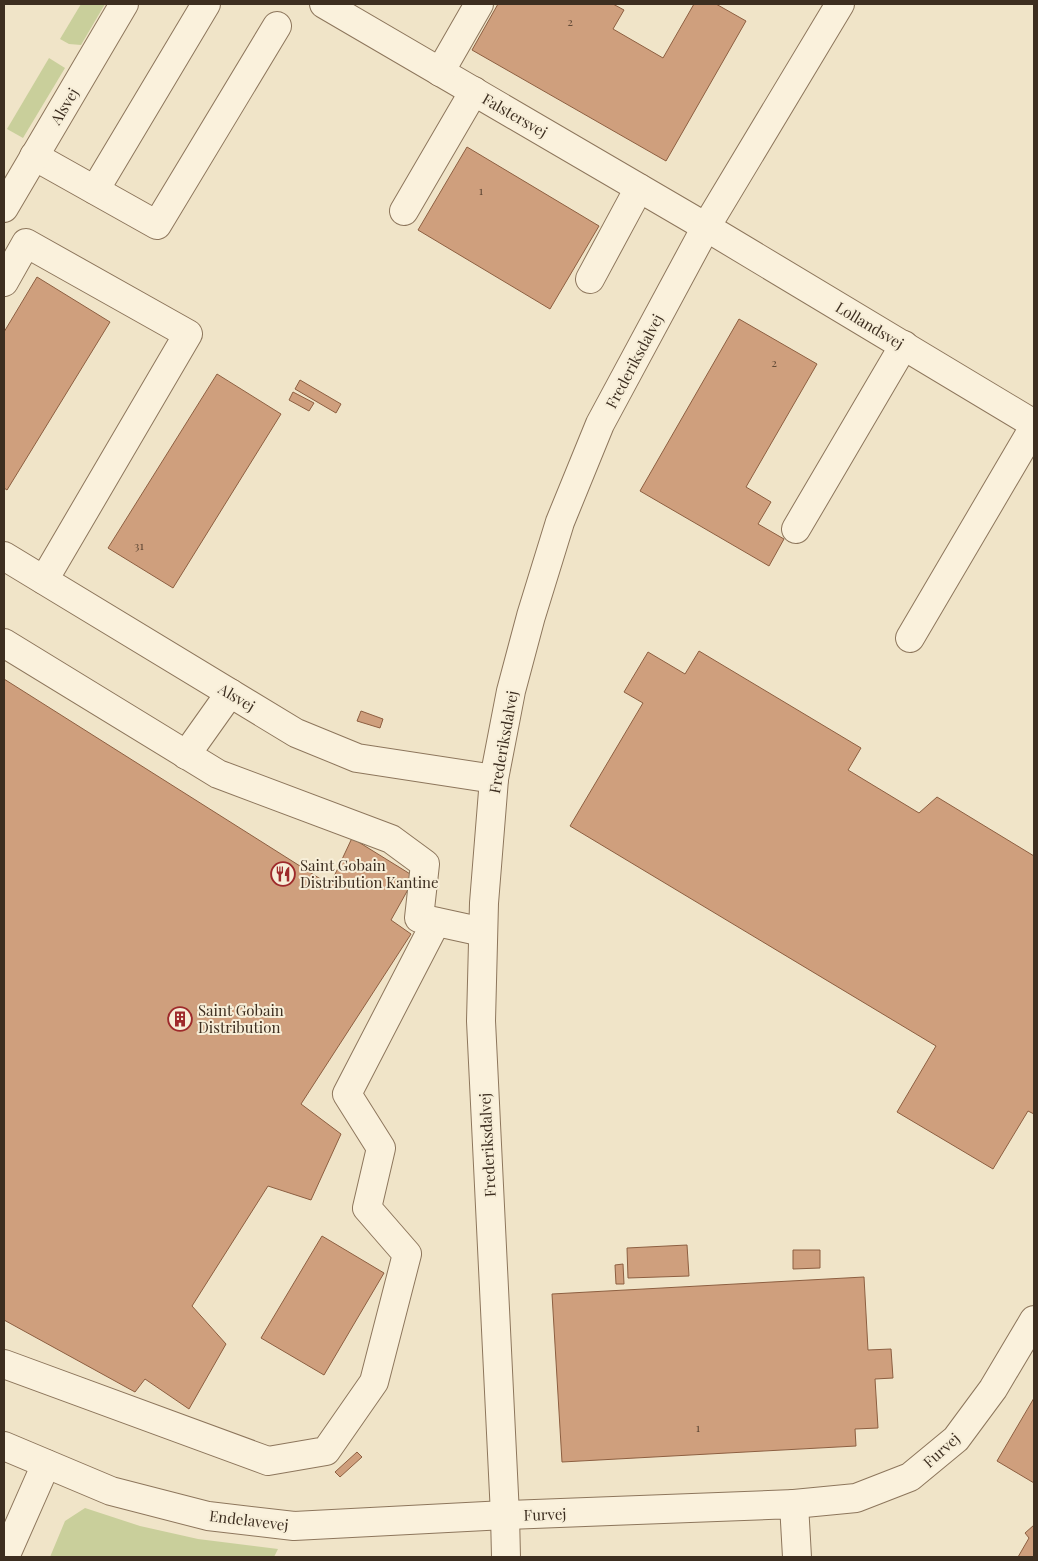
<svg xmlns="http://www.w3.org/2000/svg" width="1038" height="1561" font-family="'Playfair Display',serif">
<rect width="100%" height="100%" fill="#f0e4c8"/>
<!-- green -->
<g fill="#c9cf9b">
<path d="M 81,4 L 105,4 L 81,45 L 69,44 L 60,39 Z"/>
<path d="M 49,58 L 65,68 L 23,138 L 7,129 Z"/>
<path d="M 85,1508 L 140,1526 L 198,1539 L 278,1549 L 274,1557 L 50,1557 L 65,1521 Z"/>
</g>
<!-- building -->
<g fill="#cf9f7d" stroke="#8d5f41">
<path d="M 498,4 L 613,4 L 624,10 L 613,29 L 663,58 L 694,4 L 716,4 L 746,21 L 666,161 L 472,50 Z"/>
<path d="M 467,147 L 599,226 L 550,309 L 418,230 Z"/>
<path d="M 37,277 L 110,322 L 7,490 L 4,488 L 4,332 Z"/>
<path d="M 739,319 L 817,364 L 746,487 L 771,502 L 758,524 L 784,539 L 769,566 L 640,491 Z"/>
<path d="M 217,374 L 281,414 L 173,588 L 108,548 Z"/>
<path d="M 300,380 L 341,404 L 336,413 L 295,389 Z"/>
<path d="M 293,392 L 314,403 L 309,411 L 289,400 Z"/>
<path d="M 699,651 L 861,748 L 848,770 L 919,813 L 937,797 L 1034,856 L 1034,1114 L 1028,1111 L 993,1169 L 897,1112 L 936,1046 L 570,826 L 643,703 L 624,692 L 648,652 L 685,674 Z"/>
<path d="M 4,679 L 330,885 L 352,838 L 415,877 L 391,920 L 411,934 L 301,1104 L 341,1134 L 311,1200 L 268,1186 L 192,1306 L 226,1344 L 189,1409 L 145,1379 L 135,1392 L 4,1320 Z"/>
<path d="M 361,711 L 383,719 L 380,728 L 357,721 Z"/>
<path d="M 322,1236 L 384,1273 L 324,1375 L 261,1338 Z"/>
<path d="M 687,1245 L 689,1276 L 628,1278 L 627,1248 Z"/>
<path d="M 793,1250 L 820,1250 L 820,1268 L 793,1269 Z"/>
<path d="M 623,1264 L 624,1284 L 616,1284 L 615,1265 Z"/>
<path d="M 864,1277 L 868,1350 L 891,1349 L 893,1378 L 875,1379 L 878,1428 L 855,1429 L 856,1446 L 562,1462 L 552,1294 Z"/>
<path d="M 1034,1398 L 1034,1483 L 997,1461 Z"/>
<path d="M 357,1452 L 362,1457 L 340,1477 L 335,1472 Z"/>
<path d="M 1034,1525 L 1034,1557 L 1018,1557 L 1029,1538 L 1025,1533 Z"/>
</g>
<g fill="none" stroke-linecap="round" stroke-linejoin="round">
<!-- minor casing -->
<g stroke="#8d765c" stroke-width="30">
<g id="minor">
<path d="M 324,4 L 706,227 L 1034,424"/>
<path d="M 440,72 L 479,4"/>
<path d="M 34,156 L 157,225 L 277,26"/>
<path d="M 95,190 L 206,4"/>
<path d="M 4,208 L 124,4"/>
<path d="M 404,211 L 474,91"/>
<path d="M 590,279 L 639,188"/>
<path d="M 4,282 L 26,243 L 188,334 L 44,580"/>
<path d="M 796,529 L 904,345"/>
<path d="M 4,556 L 296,733 L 357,758 L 494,779"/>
<path d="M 910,638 L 1034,427"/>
<path d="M 4,643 L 218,774 L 391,839 L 425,864 L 419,918 L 483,932"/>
<path d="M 186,755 L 230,693"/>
<path d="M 4,1364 L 268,1461 L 326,1451 L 374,1382 L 407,1254 L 367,1208 L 381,1148 L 347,1094 L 436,922"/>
<path d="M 4,1446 L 111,1491 L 208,1516 L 294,1526 L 505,1515 L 794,1504 L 797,1557"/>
<path d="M 794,1504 L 856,1498 L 910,1477 L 956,1439 L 993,1389 L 1034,1320"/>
<path d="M 5,1557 L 46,1464"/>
<path d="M 506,1557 L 505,1515 L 481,1021 L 484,903 L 494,779 L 511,691 L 531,616 L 560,522 L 600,424 L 706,227 L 840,4"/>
</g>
</g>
<!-- minor -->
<use href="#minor" stroke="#faf1dc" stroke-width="28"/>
</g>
<!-- icons -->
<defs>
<g id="restaurant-ring" transform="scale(1.25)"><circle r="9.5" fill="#f7eed8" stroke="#9e2a2b" stroke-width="1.5"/><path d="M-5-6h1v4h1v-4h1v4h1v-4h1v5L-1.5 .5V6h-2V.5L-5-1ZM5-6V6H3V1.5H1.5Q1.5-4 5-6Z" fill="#9e2a2b"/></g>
<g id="building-ring" transform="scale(1.25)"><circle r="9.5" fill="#f7eed8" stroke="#9e2a2b" stroke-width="1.5"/><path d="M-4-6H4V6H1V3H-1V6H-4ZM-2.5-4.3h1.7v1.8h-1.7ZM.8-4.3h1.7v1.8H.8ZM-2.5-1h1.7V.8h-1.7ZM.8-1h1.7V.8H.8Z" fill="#9e2a2b"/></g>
</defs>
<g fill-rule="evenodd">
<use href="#restaurant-ring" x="283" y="874"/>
<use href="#building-ring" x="180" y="1019"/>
</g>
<g text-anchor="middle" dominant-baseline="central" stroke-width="4" stroke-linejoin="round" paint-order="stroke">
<!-- number labels -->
<g font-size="12" fill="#624a37">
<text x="570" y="21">2</text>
<text x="481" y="190">1</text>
<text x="774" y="362">2</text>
<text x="139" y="545">31</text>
<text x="698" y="1427">1</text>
</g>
<!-- street labels -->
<g font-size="15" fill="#3d2e20" stroke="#f7eed8">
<text transform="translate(64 106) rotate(-59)">Alsvej</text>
<text transform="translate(515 115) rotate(30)">Falstersvej</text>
<text transform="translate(870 325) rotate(31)">Lollandsvej</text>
<text transform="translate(634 361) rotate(-62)">Frederiksdalvej</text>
<text transform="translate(237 697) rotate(31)">Alsvej</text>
<text transform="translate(503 742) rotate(-80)">Frederiksdalvej</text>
<text transform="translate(487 1145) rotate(-93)">Frederiksdalvej</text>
<text transform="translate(941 1450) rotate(-42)">Furvej</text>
<text transform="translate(545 1514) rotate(-2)">Furvej</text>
<text transform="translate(249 1520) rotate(7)">Endelavevej</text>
</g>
<!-- poi labels -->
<g font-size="15" fill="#3d2e20" stroke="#f7eed8" text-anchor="start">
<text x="300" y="865">Saint Gobain<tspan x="300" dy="17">Distribution Kantine</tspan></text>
<text x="198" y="1010">Saint Gobain<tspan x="198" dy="17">Distribution</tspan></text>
</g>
</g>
<!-- border -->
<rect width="1038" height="1561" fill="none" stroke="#3d2e20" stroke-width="10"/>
</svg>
